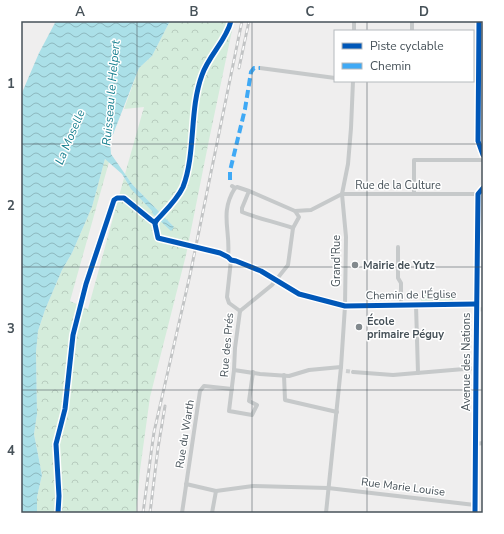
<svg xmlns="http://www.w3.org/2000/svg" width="504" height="534" font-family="'Nunito Sans',sans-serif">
<defs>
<pattern id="forest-crowns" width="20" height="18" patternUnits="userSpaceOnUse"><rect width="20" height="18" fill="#d4ecdb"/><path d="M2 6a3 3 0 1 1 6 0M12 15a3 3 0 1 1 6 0" fill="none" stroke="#b7ccbe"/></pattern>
<pattern id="water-waves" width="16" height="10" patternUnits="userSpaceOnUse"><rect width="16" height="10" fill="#abe0e8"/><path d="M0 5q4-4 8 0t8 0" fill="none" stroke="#8db8bf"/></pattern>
</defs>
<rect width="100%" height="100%" fill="#efeeee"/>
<!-- forest -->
<g fill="url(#forest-crowns)">
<path d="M 170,21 L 234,21 L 209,140 L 186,255 L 150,397 L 140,470 L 136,513 L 37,513 L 37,497 L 42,475 L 34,434 L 37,414 L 36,352 L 38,331 L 45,310 L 62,270 L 72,253 L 92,207 L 105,159 L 109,162 L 70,301 L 88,309 L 124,178 C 138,199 153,212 174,227 L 132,184 L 125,174 L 144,107 L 124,109 L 139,68 L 152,56 Z"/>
<path d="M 421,293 L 452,293 L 453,301 L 421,302 Z"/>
</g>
<!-- water -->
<path fill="url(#water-waves)" d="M 56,21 L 170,21 L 152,56 L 139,68 L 110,142 L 111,154 L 132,184 L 174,227 L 171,231 L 152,213 L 153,212 L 131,189 L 122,174 L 105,159 L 92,207 L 72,253 L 62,270 L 45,310 L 38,331 L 36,352 L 37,414 L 34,434 L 42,475 L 37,497 L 37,513 L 21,513 L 21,95 L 39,53 Z"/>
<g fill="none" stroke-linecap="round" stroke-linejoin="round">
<!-- street-tunnel -->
<path stroke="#cdcfd0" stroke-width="4" stroke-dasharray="4 2" stroke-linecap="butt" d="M 346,371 L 353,372"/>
<!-- street -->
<g stroke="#c6c9ca" stroke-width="4">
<path d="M 412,21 L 412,31"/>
<path d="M 354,31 L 354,21"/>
<path d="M 260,68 L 335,78"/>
<path d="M 232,186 L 235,188 L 237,187 L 249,191 L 295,211 L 311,210 L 342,194 L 478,194"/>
<path d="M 249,191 L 242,208 L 242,212 C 259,219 276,222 293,228"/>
<path d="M 414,194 L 414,160 L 483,160"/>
<path d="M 398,247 L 398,278 L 401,283 L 401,305"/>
<path d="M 231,260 L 236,261 L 261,271 L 299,294 L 345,306 L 476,304"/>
<path d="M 231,260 L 228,257 C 231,231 219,213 235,188"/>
<path d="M 231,260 L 227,297 L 229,303 L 240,311"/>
<path d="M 416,305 L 418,373"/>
<path d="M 476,310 L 483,309"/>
<path d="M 240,311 L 235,348 L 234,370 L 229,411 L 252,415 L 257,405 L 249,401 L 253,372"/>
<path d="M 240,311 L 272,285 L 288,265 L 293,228 L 299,217 L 295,211"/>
<path d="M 234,370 L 260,374 L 289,376 L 309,370 L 341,367"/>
<path d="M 353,372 L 393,375 L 476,368"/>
<path d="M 284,375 L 285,400 L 337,412"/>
<path d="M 476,444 L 483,443"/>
<path d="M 186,484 L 216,491 L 253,486 L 328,488 L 475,505"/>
<path d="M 182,513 L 200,391 L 204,386 L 232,389"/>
<path d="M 212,513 L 216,491"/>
<path d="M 326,513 L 341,367 L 345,306 L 346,237 L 342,194 L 348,164 L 351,128 L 353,81"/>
</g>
<!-- secondary -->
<g stroke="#c7c9cb" stroke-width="6">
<path d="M 479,21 L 478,141 L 483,155"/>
<path d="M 475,513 L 476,368 L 478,194 L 483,188"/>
</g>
<!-- rail casing -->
<g stroke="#c2c4c5" stroke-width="3">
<g id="rail">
<path d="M 239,68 L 249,21"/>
<path d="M 143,513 L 154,432 L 190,275 L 242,21"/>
<path d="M 150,513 L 158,448 L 165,406"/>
</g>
</g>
<!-- rail -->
<use href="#rail" stroke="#fff" stroke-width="1.5" stroke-dasharray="4.5" stroke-linecap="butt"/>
<!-- quiet -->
<path stroke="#3fa9f5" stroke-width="4" stroke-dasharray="8 4" stroke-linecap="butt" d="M 230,180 L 230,171 L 245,109 L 251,72 L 254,68 L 260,68"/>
<!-- cycleway casing -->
<g stroke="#fff" stroke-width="8">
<g id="cycleway">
<path d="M 231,21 C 226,41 209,55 202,75 C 189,110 196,153 183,187 C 177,200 165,211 156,221 L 155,224 L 158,238 L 220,253 L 228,257 L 231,260 L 236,261 L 261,271 L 299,294 L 345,306 L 476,304"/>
<path d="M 479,21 L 478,141 L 483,155"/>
<path d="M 58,513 L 59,496 L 56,444 L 65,409 L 73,335 L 86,284 L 114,200 L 117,198 L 124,198 L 151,220 L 154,222 L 156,221"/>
<path d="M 475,513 L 476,368 L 478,194 L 483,188"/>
</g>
</g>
<!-- cycleway -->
<use href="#cycleway" stroke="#0057b8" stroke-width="5"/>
</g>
<!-- grid -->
<path fill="none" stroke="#475259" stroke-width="1" stroke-opacity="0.55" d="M 137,21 L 137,513M 252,21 L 252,513M 367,21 L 367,31M 367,81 L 367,513M 21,144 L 483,144M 21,267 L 483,267M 21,390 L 483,390"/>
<!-- markers -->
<g fill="#82898d" stroke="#fff" stroke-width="1.5">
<circle cx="355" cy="265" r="4"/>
<circle cx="359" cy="327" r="4"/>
</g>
<g text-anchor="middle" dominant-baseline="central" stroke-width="3" stroke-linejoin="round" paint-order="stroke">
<!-- street labels -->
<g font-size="11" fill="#475259" stroke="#fff">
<text x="398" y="185">Rue de la Culture</text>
<text transform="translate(336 261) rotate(-90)">Grand'Rue</text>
<text transform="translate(411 295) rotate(-1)">Chemin de l'Église</text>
<text transform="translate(227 345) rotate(-85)">Rue des Prés</text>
<text transform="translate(466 362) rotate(-90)">Avenue des Nations</text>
<text transform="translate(185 434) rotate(-81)">Rue du Warth</text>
<text transform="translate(403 487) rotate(7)">Rue Marie Louise</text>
</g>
<!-- poi labels -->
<g font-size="11" font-weight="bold" fill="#475259" stroke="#fff" text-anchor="start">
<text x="363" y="265">Mairie de Yutz</text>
<text x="367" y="321">École<tspan x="367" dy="13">primaire Péguy</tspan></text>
</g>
<!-- water labels -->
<g font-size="12" font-style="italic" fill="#167f8f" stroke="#fff">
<text transform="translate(111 93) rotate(-85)">Ruisseau le Helpert</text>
<text transform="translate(70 137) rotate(-67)">La Moselle</text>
</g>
</g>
<!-- border -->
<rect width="504" height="534" fill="none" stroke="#ffffff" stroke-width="44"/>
<!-- legend -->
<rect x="334" y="30" width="140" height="52" fill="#ffffff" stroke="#b5babd"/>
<rect x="342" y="43" width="20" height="6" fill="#0057b8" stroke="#b5babd"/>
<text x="370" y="50" font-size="12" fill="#475259">Piste cyclable</text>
<rect x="342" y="63" width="20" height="6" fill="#3fa9f5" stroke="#b5babd"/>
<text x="370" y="70" font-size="12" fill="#475259">Chemin</text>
<rect x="22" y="22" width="460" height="490" fill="none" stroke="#475259" stroke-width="1.5"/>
<g font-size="13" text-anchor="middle" font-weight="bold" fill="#475259">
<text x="80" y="16">A</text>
<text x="194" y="16">B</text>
<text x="310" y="16">C</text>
<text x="424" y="16">D</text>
<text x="11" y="88">1</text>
<text x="11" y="210">2</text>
<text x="11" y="333">3</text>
<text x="11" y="455">4</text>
</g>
</svg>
